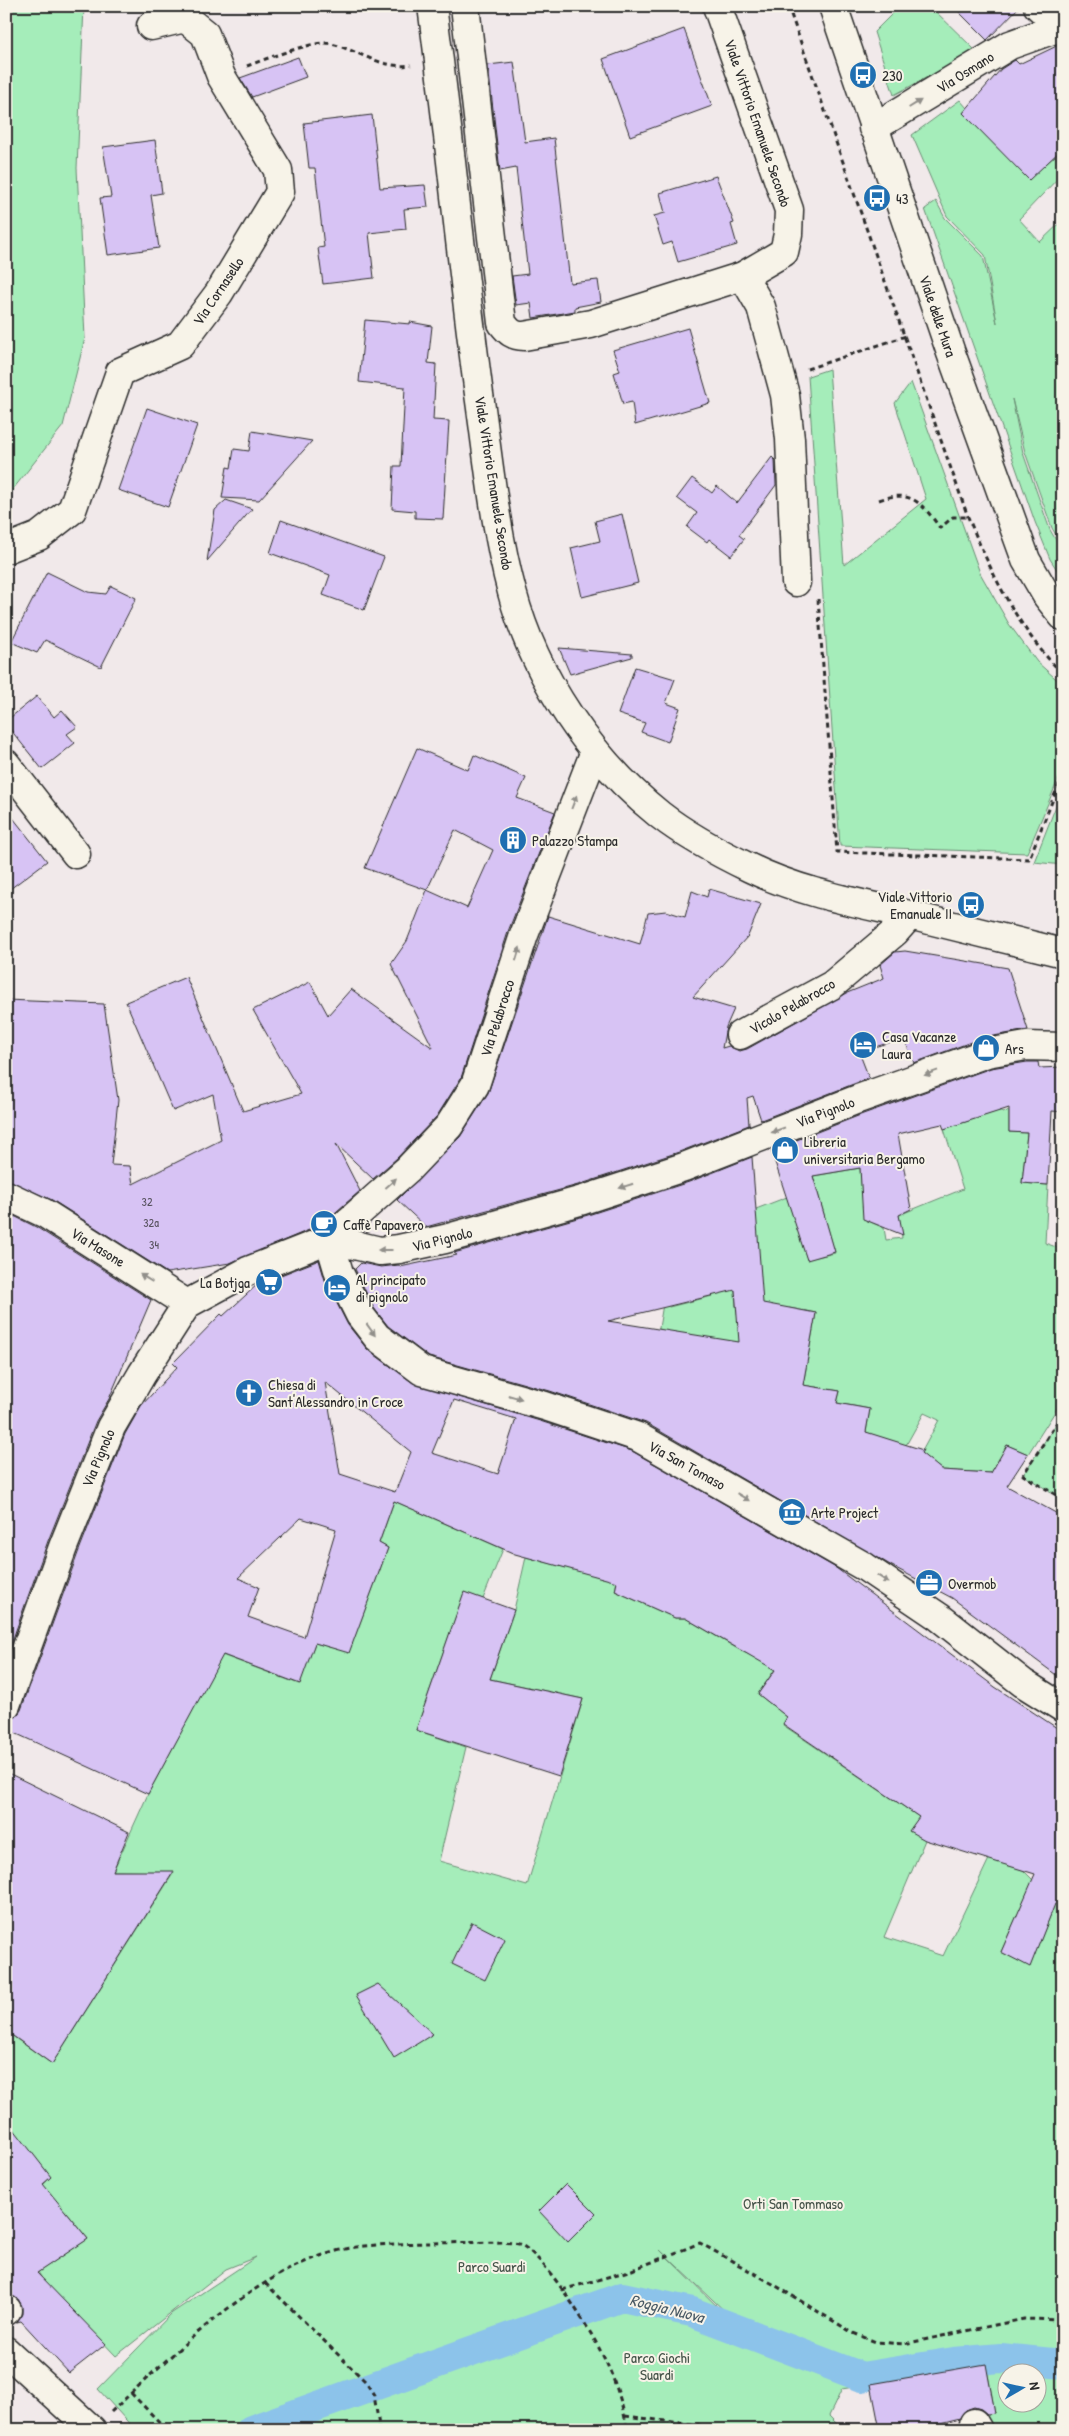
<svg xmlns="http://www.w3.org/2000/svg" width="1069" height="2436" font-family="'Patrick Hand',sans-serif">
<rect width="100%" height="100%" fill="#f1e9ea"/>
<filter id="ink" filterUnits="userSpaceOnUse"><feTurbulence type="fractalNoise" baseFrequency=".02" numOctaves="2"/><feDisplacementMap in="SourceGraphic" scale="10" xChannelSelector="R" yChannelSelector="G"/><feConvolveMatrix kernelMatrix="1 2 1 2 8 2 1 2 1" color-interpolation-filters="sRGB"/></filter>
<g filter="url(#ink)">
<!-- green -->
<g fill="#a5edba" stroke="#688c72" fill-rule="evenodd">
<path d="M 6,6 L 84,6 L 77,168 L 85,338 L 63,426 L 6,498 Z"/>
<path d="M 900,6 L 930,6 L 976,51 L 894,95 L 874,32 Z"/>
<path d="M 960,100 L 967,108 L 963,113 L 1029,179 L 1055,156 L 1063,165 L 1063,173 L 1019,219 L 1040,242 L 1063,220 L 1063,547 L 1052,528 L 1025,452 L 1012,399 L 1023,453 L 1050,530 L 1063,552 L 1063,579 L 1050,559 L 1035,522 L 925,209 L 936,201 L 945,218 L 983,256 L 997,323 L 985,255 L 947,216 L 912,135 Z"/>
<path d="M 829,369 L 844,565 L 926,499 L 895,403 L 911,382 L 980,573 L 1009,624 L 1037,662 L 1063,685 L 1063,768 L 1027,853 L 840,846 L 808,376 Z"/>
<path d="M 1063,788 L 1063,865 L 1034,862 Z"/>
<path d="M 1001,1110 L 1002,1112 L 1009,1111 L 1009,1132 L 1027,1133 L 1022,1183 L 1048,1185 L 1045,1243 L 1056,1247 L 1063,1253 L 1063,1399 L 1028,1454 L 1007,1445 L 991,1473 L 942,1470 L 921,1453 L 939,1420 L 924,1413 L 905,1447 L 866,1432 L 870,1409 L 837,1403 L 840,1391 L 803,1385 L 816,1313 L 789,1308 L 781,1349 L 657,1340 L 663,1304 L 662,1291 L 669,1307 L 712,1296 L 708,1275 L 733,1269 L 736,1306 L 756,1209 L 787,1197 L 807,1259 L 835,1253 L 813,1176 L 860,1168 L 864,1219 L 884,1228 L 886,1240 L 902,1238 L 899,1215 L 963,1189 L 944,1129 Z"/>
<path d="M 1063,1413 L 1063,1499 L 1023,1475 Z"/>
<path d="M 394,1501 L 503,1549 L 483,1599 L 464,1593 L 416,1730 L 466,1747 L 439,1861 L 527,1886 L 583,1699 L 490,1679 L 514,1610 L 526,1557 L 617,1581 L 615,1591 L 675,1618 L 685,1618 L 743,1652 L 766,1662 L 775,1669 L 758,1694 L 787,1717 L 783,1725 L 919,1817 L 925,1840 L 884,1937 L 943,1956 L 989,1859 L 1023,1870 L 1033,1880 L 1001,1952 L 1030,1966 L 1055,1904 L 1063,1904 L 1063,2430 L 967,2430 L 962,2418 L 995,2413 L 986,2364 L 842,2389 L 829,2416 L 843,2430 L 135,2430 L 98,2389 L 172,2313 L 256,2257 L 226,2269 L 116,2356 L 57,2294 L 53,2296 L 38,2272 L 88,2239 L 66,2212 L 40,2188 L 51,2177 L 6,2140 L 6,2035 L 8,2033 L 52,2064 L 174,1872 L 113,1871 L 148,1794 L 222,1655 L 299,1684 L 315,1643 L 349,1652 L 388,1548 L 379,1543 ZM 660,2250 L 730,2316 L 808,2368 L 731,2320 ZM 1006,2374 L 1036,2374 L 1036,2404 L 1006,2404 Z"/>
</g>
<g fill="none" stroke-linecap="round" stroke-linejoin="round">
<!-- canal -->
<path stroke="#8cc3ea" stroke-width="30" d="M 251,2430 L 622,2297 L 692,2312 L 862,2377 L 954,2362 L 1001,2358 L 1063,2364"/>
</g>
<!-- building -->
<g fill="#d7c3f4" stroke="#2b2b2b" fill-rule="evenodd">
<path d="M 953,6 L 1020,6 L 987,40 Z"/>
<path d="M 684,29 L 712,106 L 630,136 L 603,59 Z"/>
<path d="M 1063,43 L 1063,148 L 1029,180 L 963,113 L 1001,69 L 1015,60 L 1019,64 Z"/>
<path d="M 298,57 L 306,77 L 252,97 L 240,78 Z"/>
<path d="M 514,62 L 525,142 L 554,138 L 570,283 L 598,280 L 601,302 L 575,307 L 575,311 L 533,318 L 531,303 L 516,305 L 512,276 L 528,274 L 516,168 L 500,171 L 488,65 Z"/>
<path d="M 372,115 L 380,188 L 425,185 L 428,207 L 404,209 L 406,229 L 369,233 L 374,278 L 323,284 L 318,248 L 324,247 L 315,168 L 309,168 L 304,123 Z"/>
<path d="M 155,140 L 162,193 L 151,195 L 159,248 L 108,255 L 100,198 L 111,197 L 103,147 Z"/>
<path d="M 716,176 L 734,223 L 731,224 L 737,245 L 678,262 L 672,242 L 663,245 L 654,216 L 665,213 L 660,193 Z"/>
<path d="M 365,320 L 410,324 L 410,322 L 432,326 L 428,363 L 436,364 L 433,420 L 449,421 L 443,519 L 415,518 L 415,511 L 392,509 L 394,466 L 401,466 L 405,387 L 359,382 Z"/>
<path d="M 688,328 L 710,403 L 635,425 L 632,402 L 623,404 L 614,373 L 620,371 L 613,350 Z"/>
<path d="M 147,408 L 197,425 L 168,507 L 118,490 Z"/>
<path d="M 252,431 L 312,441 L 259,500 L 222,498 L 227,467 L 231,468 L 234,449 L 249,451 Z"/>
<path d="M 772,457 L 775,460 L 776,485 L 739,535 L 744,539 L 731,556 L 709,539 L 707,542 L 687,527 L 697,513 L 677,498 L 692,478 L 712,493 L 717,486 L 737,503 Z"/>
<path d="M 226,500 L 252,509 L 207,561 L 215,510 Z"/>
<path d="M 622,514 L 638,583 L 582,597 L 571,548 L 600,541 L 595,521 Z"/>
<path d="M 281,520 L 384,557 L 364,610 L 323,595 L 330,575 L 270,553 Z"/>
<path d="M 47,572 L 88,592 L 106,594 L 111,586 L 136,598 L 101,667 L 45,640 L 37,653 L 11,642 Z"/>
<path d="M 559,648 L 632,654 L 632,657 L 570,674 Z"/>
<path d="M 635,667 L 675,679 L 666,703 L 680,708 L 668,742 L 641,732 L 645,723 L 618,714 Z"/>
<path d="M 37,696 L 54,717 L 62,710 L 77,727 L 67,734 L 75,743 L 42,769 L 6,724 L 6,721 Z"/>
<path d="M 417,748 L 468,770 L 474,755 L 526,778 L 517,798 L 555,812 L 509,929 L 461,1078 L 437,1116 L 397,1158 L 373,1179 L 336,1144 L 360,1191 L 321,1225 L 230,1263 L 180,1271 L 167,1273 L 52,1200 L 6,1180 L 6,1000 L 104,1004 L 118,1100 L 111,1165 L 130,1166 L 133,1184 L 221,1140 L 213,1094 L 173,1111 L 126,1002 L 186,977 L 243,1111 L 301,1094 L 253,1010 L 310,982 L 328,1015 L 351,989 L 433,1048 L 391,964 L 407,941 L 427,890 L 365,868 ZM 455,830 L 493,850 L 467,908 L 427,890 Z"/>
<path d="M 6,809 L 47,861 L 6,892 Z"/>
<path d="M 709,889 L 761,904 L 748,936 L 693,997 L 734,1009 L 726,1027 L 722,1048 L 729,1046 L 739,1051 L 747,1049 L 847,993 L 884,978 L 880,965 L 895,952 L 905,951 L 1008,968 L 1028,1030 L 982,1038 L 914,1063 L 904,1038 L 859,1052 L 869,1078 L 761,1120 L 753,1096 L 747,1098 L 749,1125 L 679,1152 L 578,1185 L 426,1227 L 397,1200 L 460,1137 L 488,1093 L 548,916 L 640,944 L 648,913 L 666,911 L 685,917 L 692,891 L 707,897 Z"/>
<path d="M 1027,1062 L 1038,1062 L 1039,1068 L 1063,1067 L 1063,1112 L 1052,1111 L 1048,1185 L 1022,1183 L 1027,1133 L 1009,1132 L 1009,1108 L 944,1129 L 942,1124 L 898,1134 L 911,1209 L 899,1215 L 903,1235 L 863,1219 L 860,1168 L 813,1176 L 835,1252 L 807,1260 L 771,1150 L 863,1114 L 991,1068 Z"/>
<path d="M 752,1157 L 763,1303 L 816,1313 L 803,1385 L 840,1391 L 837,1403 L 870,1409 L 866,1432 L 923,1450 L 921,1453 L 942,1470 L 991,1473 L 1007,1445 L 1028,1454 L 1007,1486 L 1063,1517 L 1063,1680 L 952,1598 L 892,1566 L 646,1423 L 550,1391 L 429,1357 L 388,1326 L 373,1307 L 355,1269 L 361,1263 L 381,1267 L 399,1265 L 400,1267 L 457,1255 L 454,1253 L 588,1215 L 689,1182 ZM 735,1290 L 739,1342 L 608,1321 Z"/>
<path d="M 6,1212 L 36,1227 L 151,1300 L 109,1399 L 96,1421 L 48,1541 L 6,1658 Z"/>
<path d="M 319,1260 L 325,1280 L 348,1325 L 367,1349 L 413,1383 L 540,1421 L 632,1451 L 836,1568 L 995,1687 L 1063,1732 L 1063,1904 L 1055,1904 L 1030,1967 L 1001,1952 L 1035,1874 L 925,1840 L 909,1831 L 919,1817 L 783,1724 L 787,1717 L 758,1694 L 775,1670 L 685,1618 L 675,1618 L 615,1591 L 617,1582 L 515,1554 L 394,1501 L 379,1543 L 388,1548 L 349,1653 L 315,1643 L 300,1684 L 223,1655 L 148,1794 L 6,1729 L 6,1720 L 16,1717 L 21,1710 L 78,1553 L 125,1434 L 141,1406 L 177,1367 L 173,1363 L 221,1314 L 223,1316 L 258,1284 ZM 325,1382 L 411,1452 L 395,1492 L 340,1474 ZM 454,1400 L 516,1419 L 498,1474 L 432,1453 ZM 301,1518 L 336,1529 L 304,1637 L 248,1617 L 259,1587 L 238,1578 Z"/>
<path d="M 464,1592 L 514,1610 L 490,1679 L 583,1699 L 559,1776 L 416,1730 Z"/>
<path d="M 6,1772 L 129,1832 L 113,1871 L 174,1871 L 52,2064 L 6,2031 Z"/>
<path d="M 472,1922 L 505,1939 L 485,1980 L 452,1964 Z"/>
<path d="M 378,1984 L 433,2034 L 394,2058 L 356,1995 Z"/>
<path d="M 6,2119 L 51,2177 L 43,2184 L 88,2239 L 37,2273 L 106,2344 L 69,2373 L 21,2321 L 17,2322 L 22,2314 L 22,2306 L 18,2299 L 6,2295 Z"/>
<path d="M 566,2184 L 596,2214 L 568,2242 L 539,2211 Z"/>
<path d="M 986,2364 L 995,2413 L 987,2414 L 981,2409 L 974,2407 L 966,2410 L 960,2418 L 912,2430 L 880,2430 L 871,2384 Z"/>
</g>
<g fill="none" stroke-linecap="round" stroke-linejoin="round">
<!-- minor casing -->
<g stroke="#2b2b2b" stroke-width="31">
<g id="minor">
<path d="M 432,6 C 449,133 461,260 478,387 C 488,455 494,525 512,592 C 535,678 591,760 660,815 C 687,836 719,853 750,868 C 795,890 844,900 893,911 C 949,925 1006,939 1063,953"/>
<path d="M 465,6 L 502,323 C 509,332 513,336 524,336 L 591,324 L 743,276 L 784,252 L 788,234 L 789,210 L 717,6"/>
<path d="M 833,6 L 951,353 L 1026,560 L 1047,596 L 1063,616"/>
<path d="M 1038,6 L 1061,27"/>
<path d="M 873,128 L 1010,45 L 1063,26"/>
<path d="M 743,276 L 761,307 L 785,395 L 790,439 L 796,582"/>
<path d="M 6,549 L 39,536 L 72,510 L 120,372 L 180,345 L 219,293 L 280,192 L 278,170 L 221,76 L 205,34 L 185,18 L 151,26"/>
<path d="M 6,764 L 76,854"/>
<path d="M 740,1035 L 832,985 L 895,932 L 910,915"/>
<path d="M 6,1195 L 44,1213 L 187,1304"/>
<path d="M 329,1239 L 339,1273 L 360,1315 L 377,1337 L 422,1371 L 545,1406 L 638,1437 L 865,1567 L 939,1617 L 1023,1683 L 1063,1708"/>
<path d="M 329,1239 L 408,1169 L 449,1126 L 475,1085 L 524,935 L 595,751"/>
<path d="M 6,1705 L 63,1547 L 111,1427 L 142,1374 L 187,1304 L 248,1271 L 329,1239 L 380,1251 L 399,1249 L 445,1239 L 583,1200 L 684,1167 L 858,1099 L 987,1053 L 1026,1046 L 1063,1047"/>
<path d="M 6,2311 L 7,2310"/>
<path d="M 6,2351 L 92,2430"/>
<path d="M 974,2423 L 978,2430"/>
</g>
</g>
<!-- path -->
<g stroke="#2b2b2b" stroke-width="3" stroke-dasharray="5 4" stroke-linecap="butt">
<path d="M 788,6 L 968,517 C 992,574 1018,630 1063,674"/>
<path d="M 247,66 C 262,60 311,42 326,43 C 354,47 380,70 411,65"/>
<path d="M 807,369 L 906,336"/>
<path d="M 879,500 C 911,489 922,503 940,528 L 953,517 L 968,517"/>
<path d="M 818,599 L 837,852 L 1029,859 L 1063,774"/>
<path d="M 1063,1219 L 1063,1230"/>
<path d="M 1063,1413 L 1023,1475 L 1063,1499"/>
<path d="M 265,2283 L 365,2381 L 374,2395 L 379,2426 L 377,2430"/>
<path d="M 562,2290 L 632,2270 L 700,2243 L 773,2284 L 853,2333 L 876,2342 L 904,2344 L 1024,2319 L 1063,2320"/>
<path d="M 131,2393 L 167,2430"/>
<path d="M 111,2412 C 179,2349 268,2256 364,2246 C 411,2242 459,2243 505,2242 C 511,2243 519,2243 523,2246 C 549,2262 594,2335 607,2364 C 616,2384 624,2408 627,2430"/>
<path d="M 625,2416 L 738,2430"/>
<path d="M 690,2430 L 699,2424"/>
</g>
<!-- minor -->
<use href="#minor" stroke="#f7f3e8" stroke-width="28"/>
</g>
<!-- one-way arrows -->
<defs><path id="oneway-solid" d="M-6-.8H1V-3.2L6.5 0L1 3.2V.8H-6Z" transform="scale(1.25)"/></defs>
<g fill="#918f8a">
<use href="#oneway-solid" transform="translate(915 104) rotate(-32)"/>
<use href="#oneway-solid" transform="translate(574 802) rotate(-69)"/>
<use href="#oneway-solid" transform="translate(518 954) rotate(-73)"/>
<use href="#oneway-solid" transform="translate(931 1073) rotate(160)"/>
<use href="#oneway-solid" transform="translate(778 1130) rotate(159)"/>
<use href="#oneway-solid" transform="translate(391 1183) rotate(-42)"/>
<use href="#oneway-solid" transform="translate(626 1186) rotate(162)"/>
<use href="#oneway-solid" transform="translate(385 1250) rotate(-180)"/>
<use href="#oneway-solid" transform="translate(146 1278) rotate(-148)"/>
<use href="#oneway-solid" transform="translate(371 1330) rotate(54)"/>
<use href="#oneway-solid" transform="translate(515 1397) rotate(16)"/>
<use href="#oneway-solid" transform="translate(743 1497) rotate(31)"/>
<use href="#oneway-solid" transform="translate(883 1579) rotate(34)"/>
</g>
</g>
<!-- icons -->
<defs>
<g id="bus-disc" transform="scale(1.4375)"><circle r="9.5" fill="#1f6fb2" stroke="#f7f3e8"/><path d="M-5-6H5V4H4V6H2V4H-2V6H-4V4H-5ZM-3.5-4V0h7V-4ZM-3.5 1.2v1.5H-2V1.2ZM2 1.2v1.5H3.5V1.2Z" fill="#fff"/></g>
<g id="building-disc" transform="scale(1.4375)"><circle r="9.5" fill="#1f6fb2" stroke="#f7f3e8"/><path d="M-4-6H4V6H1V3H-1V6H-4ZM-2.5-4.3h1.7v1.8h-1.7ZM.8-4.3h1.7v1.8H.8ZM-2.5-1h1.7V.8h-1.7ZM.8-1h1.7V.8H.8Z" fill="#fff"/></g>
<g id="hotel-disc" transform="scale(1.4375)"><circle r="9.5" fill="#1f6fb2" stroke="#f7f3e8"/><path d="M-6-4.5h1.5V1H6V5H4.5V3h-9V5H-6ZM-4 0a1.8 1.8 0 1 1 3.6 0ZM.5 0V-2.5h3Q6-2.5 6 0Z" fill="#fff"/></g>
<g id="shop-disc" transform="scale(1.4375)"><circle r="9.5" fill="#1f6fb2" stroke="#f7f3e8"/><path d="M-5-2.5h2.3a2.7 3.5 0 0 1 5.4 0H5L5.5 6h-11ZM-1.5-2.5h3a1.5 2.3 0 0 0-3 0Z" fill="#fff"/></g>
<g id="cafe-disc" transform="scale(1.4375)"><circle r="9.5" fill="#1f6fb2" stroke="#f7f3e8"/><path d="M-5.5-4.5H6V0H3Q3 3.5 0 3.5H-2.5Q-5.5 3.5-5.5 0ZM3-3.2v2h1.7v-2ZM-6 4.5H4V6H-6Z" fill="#fff"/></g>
<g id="supermarket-disc" transform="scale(1.4375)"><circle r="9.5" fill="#1f6fb2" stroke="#f7f3e8"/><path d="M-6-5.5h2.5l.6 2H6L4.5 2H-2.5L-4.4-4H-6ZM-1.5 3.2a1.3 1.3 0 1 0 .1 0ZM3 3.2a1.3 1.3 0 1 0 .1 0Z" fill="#fff"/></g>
<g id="church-disc" transform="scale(1.4375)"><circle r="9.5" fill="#1f6fb2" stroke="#f7f3e8"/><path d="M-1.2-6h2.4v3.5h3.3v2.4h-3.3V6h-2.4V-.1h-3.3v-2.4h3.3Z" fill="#fff"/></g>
<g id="museum-disc" transform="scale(1.4375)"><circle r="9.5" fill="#1f6fb2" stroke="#f7f3e8"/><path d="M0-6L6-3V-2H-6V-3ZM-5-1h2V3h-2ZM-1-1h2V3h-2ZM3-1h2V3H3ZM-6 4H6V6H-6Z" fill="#fff"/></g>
<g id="office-disc" transform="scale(1.4375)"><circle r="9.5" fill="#1f6fb2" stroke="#f7f3e8"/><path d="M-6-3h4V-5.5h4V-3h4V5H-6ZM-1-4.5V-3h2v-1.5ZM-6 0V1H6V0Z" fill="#fff"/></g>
</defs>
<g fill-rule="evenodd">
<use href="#bus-disc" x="863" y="75"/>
<use href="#bus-disc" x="877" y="198"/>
<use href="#building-disc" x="513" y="840"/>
<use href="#bus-disc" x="971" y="905"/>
<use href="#hotel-disc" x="863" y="1045"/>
<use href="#shop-disc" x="986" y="1048"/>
<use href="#shop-disc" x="785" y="1150"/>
<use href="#cafe-disc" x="324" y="1224"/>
<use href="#supermarket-disc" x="269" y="1282"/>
<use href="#hotel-disc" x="337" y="1288"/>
<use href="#church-disc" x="249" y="1393"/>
<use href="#museum-disc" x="792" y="1512"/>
<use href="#office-disc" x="929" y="1583"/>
</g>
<g text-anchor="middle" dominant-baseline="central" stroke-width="4" stroke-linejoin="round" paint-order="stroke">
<!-- number labels -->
<g font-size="12" fill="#56515d">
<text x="147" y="1201">32</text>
<text x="151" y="1222">32a</text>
<text x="154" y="1244">34</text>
</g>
<!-- street labels -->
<g font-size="15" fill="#2b2b2b" stroke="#f7f3e8">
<text transform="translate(965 72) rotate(-32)">Via Osmano</text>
<text transform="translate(758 123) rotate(71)">Viale Vittorio Emanuele Secondo</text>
<text transform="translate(218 291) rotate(-56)">Via Cornasello</text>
<text transform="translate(938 316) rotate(71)">Viale delle Mura</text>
<text transform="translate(494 483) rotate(81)">Viale Vittorio Emanuele Secondo</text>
<text transform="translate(792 1006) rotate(-30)">Vicolo Pelabrocco</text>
<text transform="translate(497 1018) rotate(-72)">Via Pelabrocco</text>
<text transform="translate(825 1112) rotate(-21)">Via Pignolo</text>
<text transform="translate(442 1239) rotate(-14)">Via Pignolo</text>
<text transform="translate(98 1247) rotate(32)">Via Masone</text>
<text transform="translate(98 1458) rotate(-67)">Via Pignolo</text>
<text transform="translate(687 1465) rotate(29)">Via San Tomaso</text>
</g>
<!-- poi labels -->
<g font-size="15" fill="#2b2b2b" stroke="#f7f3e8" text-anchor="start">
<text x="882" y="75">230</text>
<text x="896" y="198">43</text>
<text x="532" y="840">Palazzo Stampa</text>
<text x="952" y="896" text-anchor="end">Viale Vittorio<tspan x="952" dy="17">Emanuale II</tspan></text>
<text x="882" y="1036">Casa Vacanze<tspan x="882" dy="17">Laura</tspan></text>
<text x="1005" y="1048">Ars</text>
<text x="804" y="1141">Libreria<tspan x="804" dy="17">universitaria Bergamo</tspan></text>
<text x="343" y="1224">Caffè Papavero</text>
<text x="356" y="1279">Al principato<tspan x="356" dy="17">di pignolo</tspan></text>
<text x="250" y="1282" text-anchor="end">La Botjga</text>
<text x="268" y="1384">Chiesa di<tspan x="268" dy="17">Sant'Alessandro in Croce</tspan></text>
<text x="811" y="1512">Arte Project</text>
<text x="948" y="1583">Overmob</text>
</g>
<!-- park labels -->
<g font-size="15" fill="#435248" stroke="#f7f3e8">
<text x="793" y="2203">Orti San Tommaso</text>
<text x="492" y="2266">Parco Suardi</text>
<text x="657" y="2357">Parco Giochi<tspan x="657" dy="17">Suardi</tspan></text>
</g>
<!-- water labels -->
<g font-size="16" font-style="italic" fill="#485964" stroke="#f7f3e8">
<text transform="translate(667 2308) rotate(14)">Roggia Nuova</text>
</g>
</g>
<!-- margin -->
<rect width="1069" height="2436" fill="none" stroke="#f7f3e8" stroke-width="25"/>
<rect x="12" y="12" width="1044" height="2411" fill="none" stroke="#2b2b2b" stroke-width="2" filter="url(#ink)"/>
<!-- north arrow -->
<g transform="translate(1022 2388) rotate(81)"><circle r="24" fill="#f7f3e8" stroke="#a5a39c"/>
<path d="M0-4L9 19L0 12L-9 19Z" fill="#1f6fb2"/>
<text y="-8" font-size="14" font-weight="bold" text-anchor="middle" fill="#2b2b2b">N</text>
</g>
</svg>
